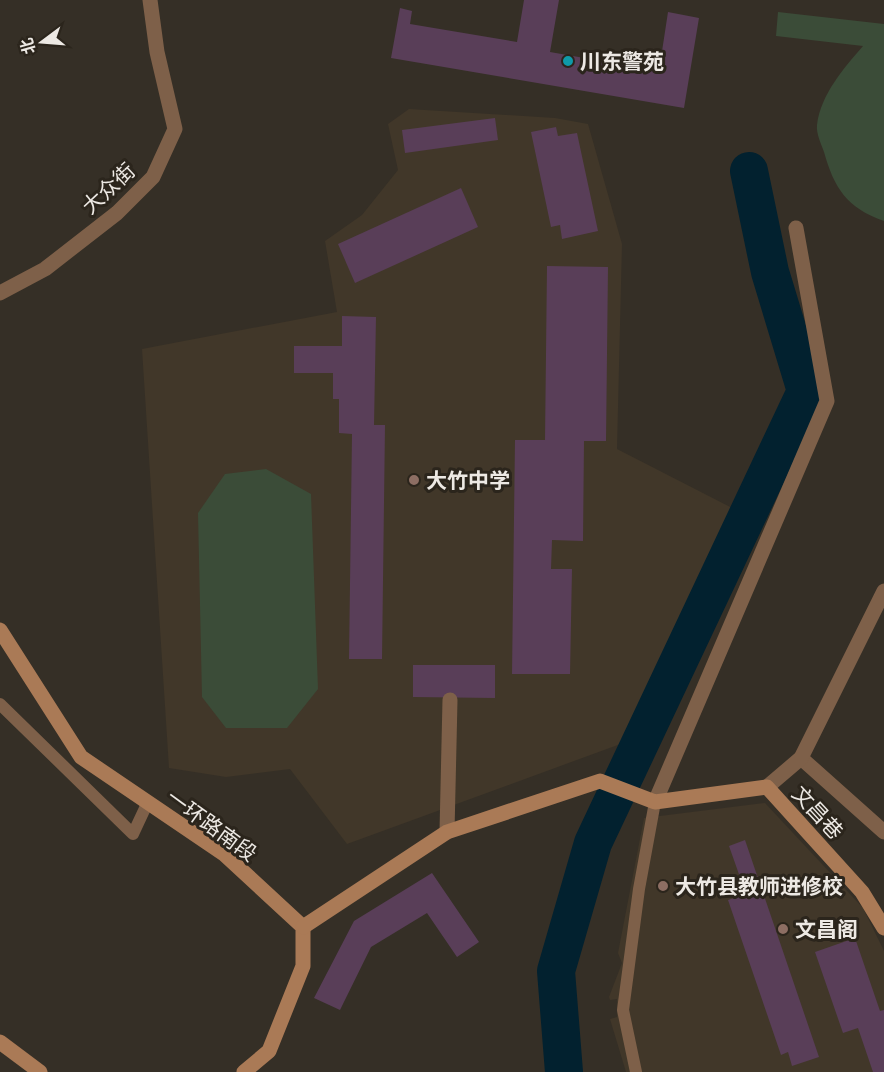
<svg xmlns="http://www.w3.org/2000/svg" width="884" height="1072" font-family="Ubuntu,'Noto Sans SC',sans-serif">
<rect width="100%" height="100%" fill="#352f26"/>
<!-- built -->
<g fill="#413729">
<path d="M 409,109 L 555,118 L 588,124 L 622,244 L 617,449 L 738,511 L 626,742 L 347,844 L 290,769 L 226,777 L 169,768 L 142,349 L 337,312 L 325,241 L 362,215 L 398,170 L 388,124 Z"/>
<path d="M 765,803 L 863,908 L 884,951 L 884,1072 L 626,1072 L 610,1019 L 617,1017 L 617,999 L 610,1000 L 609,997 L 622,963 L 618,953 L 644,818 Z"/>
</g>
<!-- pitch -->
<g fill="#3b4c38">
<path d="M 778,12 L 884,24 L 884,221 C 847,208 834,188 824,152 C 821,144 816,133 817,125 C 821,94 844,68 863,46 L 776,36 Z"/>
<path d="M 266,469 L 311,494 L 318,689 L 287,728 L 226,728 L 202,697 L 198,513 L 225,474 Z"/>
</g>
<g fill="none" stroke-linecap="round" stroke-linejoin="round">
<!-- river -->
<path stroke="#02212f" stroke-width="38" d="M 564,1072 L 556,971 L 593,843 L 806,391 L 770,272 L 749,171"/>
</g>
<!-- building -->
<g fill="#593e58">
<path d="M 524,0 L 559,0 L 550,52 L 659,71 L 668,12 L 699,18 L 684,108 L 391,58 L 400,8 L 412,11 L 410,24 L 517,42 Z"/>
<path d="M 495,118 L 498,140 L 405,153 L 402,130 Z"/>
<path d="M 556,127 L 558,136 L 577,133 L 598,231 L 562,239 L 560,225 L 551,227 L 531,132 Z"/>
<path d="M 461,188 L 478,227 L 355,283 L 338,244 Z"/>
<path d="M 547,266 L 608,267 L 606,441 L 584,441 L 583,541 L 552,540 L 551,569 L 572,569 L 570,674 L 512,674 L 515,440 L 545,440 Z"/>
<path d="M 342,316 L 376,317 L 374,425 L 385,425 L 382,659 L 349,659 L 352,434 L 339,433 L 339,399 L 333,399 L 333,373 L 294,373 L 294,346 L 342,346 Z"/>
<path d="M 413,665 L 495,665 L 495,698 L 413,697 Z"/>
<path d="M 745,840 L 819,1057 L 792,1066 L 788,1052 L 781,1055 L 728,900 L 757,890 L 753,880 L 748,882 L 746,878 L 741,880 L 729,846 Z"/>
<path d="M 432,873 L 479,942 L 457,957 L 427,913 L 371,947 L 340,1010 L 314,998 L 354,921 Z"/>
<path d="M 855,938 L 880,1011 L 884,1010 L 884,1072 L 873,1072 L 858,1028 L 843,1033 L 815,952 Z"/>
</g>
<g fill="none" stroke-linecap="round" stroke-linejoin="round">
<!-- lane -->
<g stroke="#7e6049" stroke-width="12">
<path d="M 0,704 L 133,834 L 147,804"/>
<path d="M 636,1072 L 623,1010 L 639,889 L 655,802"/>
</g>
<!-- street -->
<g stroke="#7e6049" stroke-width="15">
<path d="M 0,293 L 45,269 L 117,213 L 153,177 L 175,129 L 157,52 L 150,0"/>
<path d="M 801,758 L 884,832"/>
<path d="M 767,787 L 801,758 L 884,591"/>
<path d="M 655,802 L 827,401 L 796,228"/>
<path d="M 447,832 L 450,700"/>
</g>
<!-- secondary -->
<g stroke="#aa7a56" stroke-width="15">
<path d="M 0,630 L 81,757 L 224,854 L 303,927 L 303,966 L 269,1051 L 244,1072"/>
<path d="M 303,927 L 447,832 L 600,781 L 655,802 L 767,787 L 862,892 L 884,928"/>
<path d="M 0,1042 L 40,1072"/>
</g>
</g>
<!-- markers -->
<circle fill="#0f9aa8" stroke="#2b251c" stroke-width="2" cx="568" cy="61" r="6"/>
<g fill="#8d6e63" stroke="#2b251c" stroke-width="2">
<circle cx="414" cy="480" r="6"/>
<circle cx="663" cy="886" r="6"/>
<circle cx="783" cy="929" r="6"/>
</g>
<g text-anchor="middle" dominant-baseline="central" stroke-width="6" stroke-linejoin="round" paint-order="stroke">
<!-- poi labels -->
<g font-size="21" font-weight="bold" fill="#ede9e4" stroke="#2b251c" text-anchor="start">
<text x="580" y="61">川东警苑</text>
<text x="426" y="480">大竹中学</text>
<text x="675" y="886">大竹县教师进修校</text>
<text x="795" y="929">文昌阁</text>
</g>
<!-- street labels -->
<g font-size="21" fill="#ede9e4" stroke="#2b251c">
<text transform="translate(108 188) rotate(-43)">大众街</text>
<text transform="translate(818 812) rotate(47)">文昌巷</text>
<text transform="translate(212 825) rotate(36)">一环路南段</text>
</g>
</g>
<!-- north arrow -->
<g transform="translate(42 42) rotate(254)" stroke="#2b251c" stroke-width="4.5" paint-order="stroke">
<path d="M0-4.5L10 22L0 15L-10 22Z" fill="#ede9e4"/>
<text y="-9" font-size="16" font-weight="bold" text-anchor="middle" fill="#ede9e4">北</text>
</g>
</svg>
